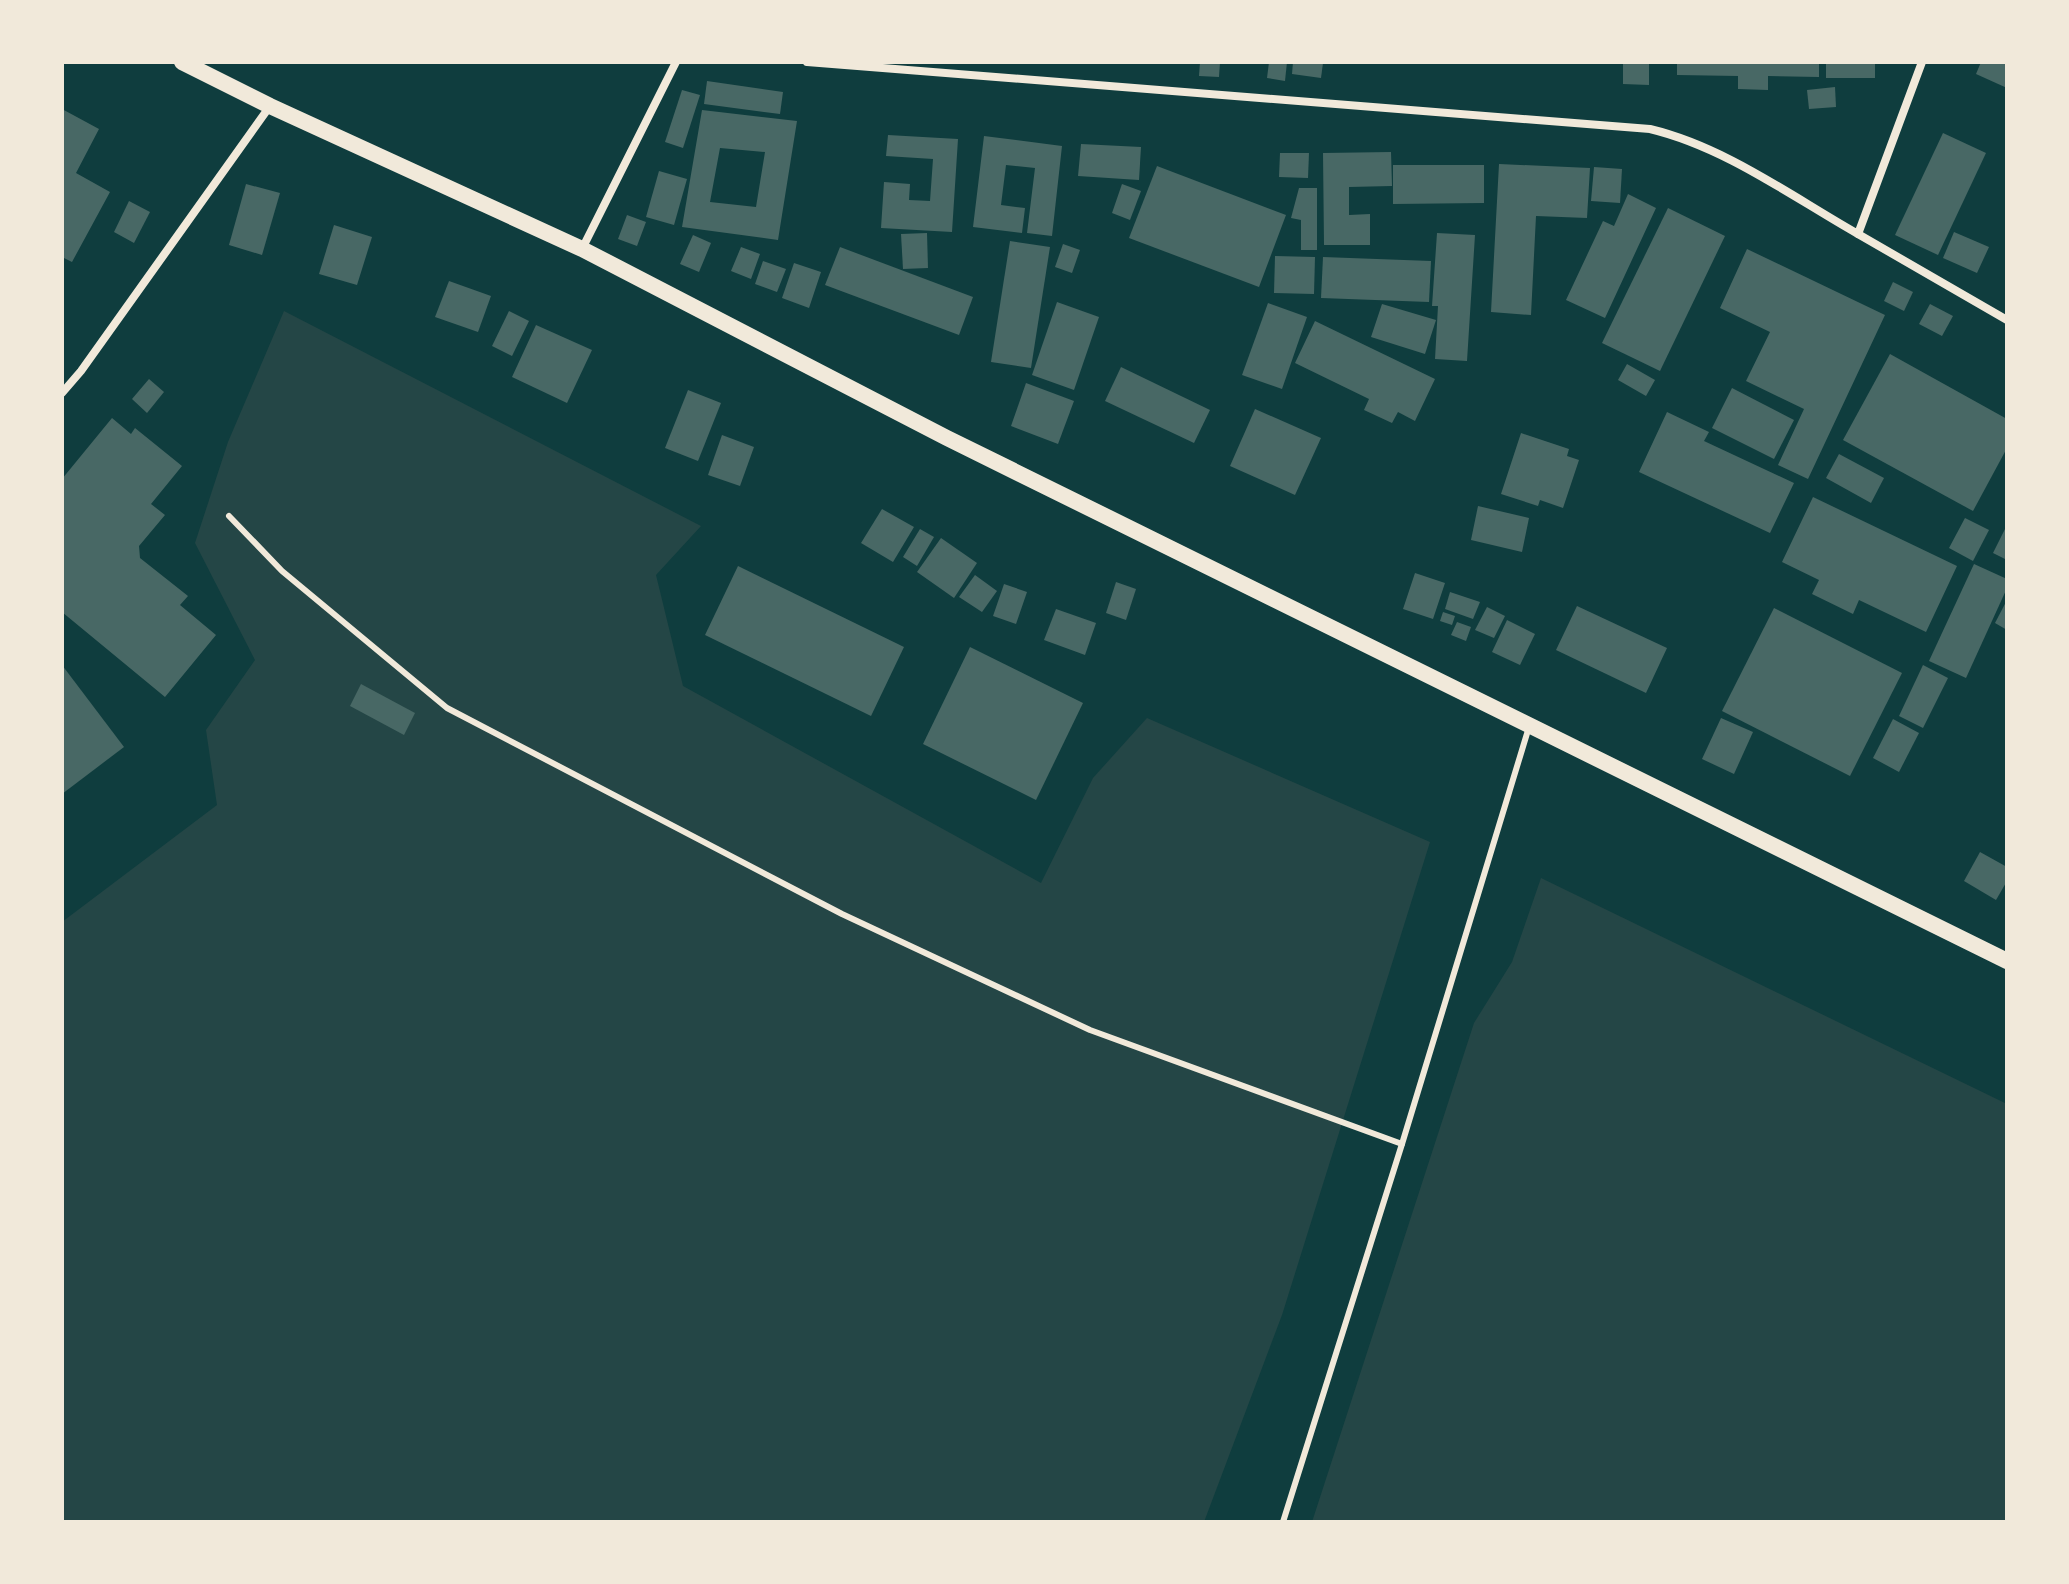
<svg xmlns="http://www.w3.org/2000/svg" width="2069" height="1584" font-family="Quicksand,sans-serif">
<rect width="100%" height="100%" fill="#0f3d3e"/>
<!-- green -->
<g fill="#244646">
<path d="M 284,311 L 701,526 L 656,575 L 683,686 L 1041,883 L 1093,778 L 1147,718 L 1430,842 L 1282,1315 L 1204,1522 L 62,1522 L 62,922 L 217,805 L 206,730 L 255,660 L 195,543 L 228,442 Z"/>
<path d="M 1541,878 L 2007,1104 L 2007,1522 L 1312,1522 L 1474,1023 L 1512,962 Z"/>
</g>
<!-- building -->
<g fill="#486865" fill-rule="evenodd">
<path d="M 1200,62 L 1220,62 L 1219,77 L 1199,76 Z"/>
<path d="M 1269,62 L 1287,62 L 1285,81 L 1267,78 Z"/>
<path d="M 1293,62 L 1323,63 L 1321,78 L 1292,74 Z"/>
<path d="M 1623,62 L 1649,62 L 1649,85 L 1623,84 Z"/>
<path d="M 1677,62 L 1819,62 L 1819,77 L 1768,76 L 1768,90 L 1738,89 L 1738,76 L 1677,75 Z"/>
<rect x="1826" y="62" width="49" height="16"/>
<path d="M 1981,62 L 2007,62 L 2007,88 L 1976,74 Z"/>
<path d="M 707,81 L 783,92 L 780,114 L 704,104 Z"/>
<path d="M 1835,87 L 1836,107 L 1809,109 L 1807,90 Z"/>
<path d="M 682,90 L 700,95 L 683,148 L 665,142 Z"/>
<path d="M 62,109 L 99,129 L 76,173 L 110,192 L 72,262 L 62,257 Z"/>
<path d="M 702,110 L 797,121 L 778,240 L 682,227 ZM 720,148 L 765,152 L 756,207 L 710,202 Z"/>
<path d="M 1943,133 L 1986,153 L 1938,255 L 1895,235 Z"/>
<path d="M 888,135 L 958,139 L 952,232 L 881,228 L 884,182 L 910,184 L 909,200 L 930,201 L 933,159 L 886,156 Z"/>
<path d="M 984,136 L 1062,146 L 1052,236 L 1027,233 L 1035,168 L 1006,165 L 1001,205 L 1025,208 L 1022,233 L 973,227 Z"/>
<path d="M 1081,144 L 1141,147 L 1139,180 L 1078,176 Z"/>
<path d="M 1391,152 L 1392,186 L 1349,187 L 1349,215 L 1370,214 L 1370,245 L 1324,245 L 1323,153 Z"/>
<path d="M 1280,153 L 1309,153 L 1308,178 L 1279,177 Z"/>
<path d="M 1499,164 L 1590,168 L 1587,218 L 1536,216 L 1531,315 L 1491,312 Z"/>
<path d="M 1393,165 L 1484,165 L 1484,203 L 1393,204 Z"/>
<path d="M 1157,166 L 1286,215 L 1259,287 L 1129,238 Z"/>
<path d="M 1594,167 L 1622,169 L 1620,203 L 1591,201 Z"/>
<path d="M 659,171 L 687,179 L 674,225 L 646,217 Z"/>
<path d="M 246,184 L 280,193 L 262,255 L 229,245 Z"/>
<path d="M 1122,184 L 1141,191 L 1130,220 L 1112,213 Z"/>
<path d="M 1299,188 L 1317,188 L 1317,250 L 1301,250 L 1301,220 L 1291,218 Z"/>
<path d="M 1628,194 L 1656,208 L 1605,318 L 1566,300 L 1603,221 L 1614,226 Z"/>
<path d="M 129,201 L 150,212 L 134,243 L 114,232 Z"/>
<path d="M 1668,208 L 1725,236 L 1660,371 L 1602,343 Z"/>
<path d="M 627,215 L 646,222 L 637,246 L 618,239 Z"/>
<path d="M 334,225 L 372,237 L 357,285 L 319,274 Z"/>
<path d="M 1954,232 L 1989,247 L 1977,273 L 1943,258 Z"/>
<path d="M 927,233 L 928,268 L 903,269 L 901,234 Z"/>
<path d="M 1437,233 L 1475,235 L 1467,361 L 1435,359 L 1438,306 L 1432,306 Z"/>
<path d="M 693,235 L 711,243 L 699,272 L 680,264 Z"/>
<path d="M 1010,241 L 1050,247 L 1031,368 L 991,362 Z"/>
<path d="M 1063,244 L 1080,250 L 1072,273 L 1055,267 Z"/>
<path d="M 741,247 L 760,254 L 751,279 L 731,271 Z"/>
<path d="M 840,247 L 973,297 L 959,335 L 825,285 Z"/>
<path d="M 1747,249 L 1885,315 L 1808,479 L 1778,465 L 1804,409 L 1746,381 L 1770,332 L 1720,308 Z"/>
<path d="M 1275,256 L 1315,257 L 1314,294 L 1274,293 Z"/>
<path d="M 1323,257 L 1431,261 L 1429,302 L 1321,298 Z"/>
<path d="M 763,261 L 786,269 L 777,292 L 755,284 Z"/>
<path d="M 794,263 L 821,272 L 809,308 L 782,298 Z"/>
<path d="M 449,281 L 491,296 L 478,332 L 435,317 Z"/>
<path d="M 1893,282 L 1913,292 L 1904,311 L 1884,301 Z"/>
<path d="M 1057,302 L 1099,317 L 1074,390 L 1032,375 Z"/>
<path d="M 1268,303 L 1307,317 L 1282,389 L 1242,375 Z"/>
<path d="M 1382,304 L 1436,320 L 1425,354 L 1371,337 Z"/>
<path d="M 1930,304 L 1953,316 L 1942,336 L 1919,324 Z"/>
<path d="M 509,311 L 529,321 L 512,356 L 492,346 Z"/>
<path d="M 1315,321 L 1435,379 L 1415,421 L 1398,412 L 1392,423 L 1364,410 L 1369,399 L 1295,363 Z"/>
<path d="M 536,325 L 592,350 L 567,403 L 512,377 Z"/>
<path d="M 1890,354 L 2007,419 L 2007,448 L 1973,511 L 1843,440 Z"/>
<path d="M 1627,364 L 1655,380 L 1646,396 L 1618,380 Z"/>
<path d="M 1121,367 L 1210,410 L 1194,443 L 1105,401 Z"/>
<path d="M 149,379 L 164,392 L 147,413 L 132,399 Z"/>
<path d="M 1026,383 L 1074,401 L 1058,444 L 1011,426 Z"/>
<path d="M 1732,388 L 1794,420 L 1774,459 L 1712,428 Z"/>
<path d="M 688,390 L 721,403 L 698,461 L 665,448 Z"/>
<path d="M 1255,409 L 1321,438 L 1295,495 L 1230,466 Z"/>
<path d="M 1667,412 L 1709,432 L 1704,441 L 1794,483 L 1770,533 L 1639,472 Z"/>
<path d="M 112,418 L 131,434 L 135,428 L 182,466 L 151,504 L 165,515 L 139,546 L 140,558 L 188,596 L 180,605 L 216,635 L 165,697 L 62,612 L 62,479 Z"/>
<path d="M 1521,433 L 1569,449 L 1567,456 L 1579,460 L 1563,508 L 1540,500 L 1538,506 L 1501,494 Z"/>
<path d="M 722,435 L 754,447 L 740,486 L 708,475 Z"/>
<path d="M 1839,454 L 1884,478 L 1871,503 L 1826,478 Z"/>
<path d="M 1813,497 L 1957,566 L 1926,632 L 1859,600 L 1853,614 L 1812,594 L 1819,580 L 1782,562 Z"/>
<path d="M 1478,506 L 1529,518 L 1522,552 L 1471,540 Z"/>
<path d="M 882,509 L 914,527 L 893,562 L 861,543 Z"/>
<path d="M 1965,518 L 1989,530 L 1973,561 L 1949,548 Z"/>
<path d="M 2007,525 L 2007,560 L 1993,553 Z"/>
<path d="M 920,529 L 934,537 L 917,566 L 903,557 Z"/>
<path d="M 941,538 L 977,563 L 954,598 L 917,572 Z"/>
<path d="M 1974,564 L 2007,579 L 2007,588 L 1966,678 L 1929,661 Z"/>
<path d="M 738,566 L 904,647 L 871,716 L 705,635 Z"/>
<path d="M 1415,573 L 1445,583 L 1433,619 L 1403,609 Z"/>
<path d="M 975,575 L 997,591 L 982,612 L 959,597 Z"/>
<path d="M 1116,582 L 1136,589 L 1126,620 L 1106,613 Z"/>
<path d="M 1004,584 L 1027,592 L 1016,624 L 993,616 Z"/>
<path d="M 1450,592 L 1480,602 L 1473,619 L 1445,609 Z"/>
<path d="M 2007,600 L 2007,630 L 1995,623 Z"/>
<path d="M 1577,606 L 1667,648 L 1646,693 L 1556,650 Z"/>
<path d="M 1487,607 L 1505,616 L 1494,638 L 1475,630 Z"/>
<path d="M 1774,608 L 1902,673 L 1850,776 L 1722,711 Z"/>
<path d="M 1056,609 L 1096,623 L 1085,655 L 1044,640 Z"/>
<path d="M 1443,612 L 1455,616 L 1452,625 L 1440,621 Z"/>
<path d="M 1507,620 L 1535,634 L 1520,665 L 1492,652 Z"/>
<path d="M 1457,622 L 1471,627 L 1466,641 L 1451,635 Z"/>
<path d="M 970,647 L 1083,703 L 1036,800 L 923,744 Z"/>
<path d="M 62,665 L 124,747 L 62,794 Z"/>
<path d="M 1923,665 L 1948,678 L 1923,728 L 1899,716 Z"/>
<path d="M 361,684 L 415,713 L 404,735 L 350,706 Z"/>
<path d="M 1721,718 L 1753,732 L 1734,774 L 1702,759 Z"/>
<path d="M 1893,719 L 1919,733 L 1899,772 L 1873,758 Z"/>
<path d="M 1980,852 L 2007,867 L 2007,881 L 1996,900 L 1964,881 Z"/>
</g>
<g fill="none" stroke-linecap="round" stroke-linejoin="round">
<!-- service -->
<g stroke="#f1e9da" stroke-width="6">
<path d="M 229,516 L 282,571 L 447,708 L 842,914 L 1090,1030 L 1402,1144"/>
<path d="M 1283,1522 L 1402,1144 L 1529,727"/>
</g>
<!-- minor -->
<g stroke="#f1e9da" stroke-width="8">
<path d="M 807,62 L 1650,129 C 1725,147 1791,196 1858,234 L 1922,62"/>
<path d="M 1858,234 L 2007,320"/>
<path d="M 582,249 L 676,62"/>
<path d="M 62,393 L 81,371 L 270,106"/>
</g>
<!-- secondary -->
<path stroke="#f1e9da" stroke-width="16" d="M 182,62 L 270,106 L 582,249 L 947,438 L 2007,961"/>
</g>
<!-- border -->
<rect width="2069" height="1584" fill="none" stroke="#f1e9da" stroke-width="128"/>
</svg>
